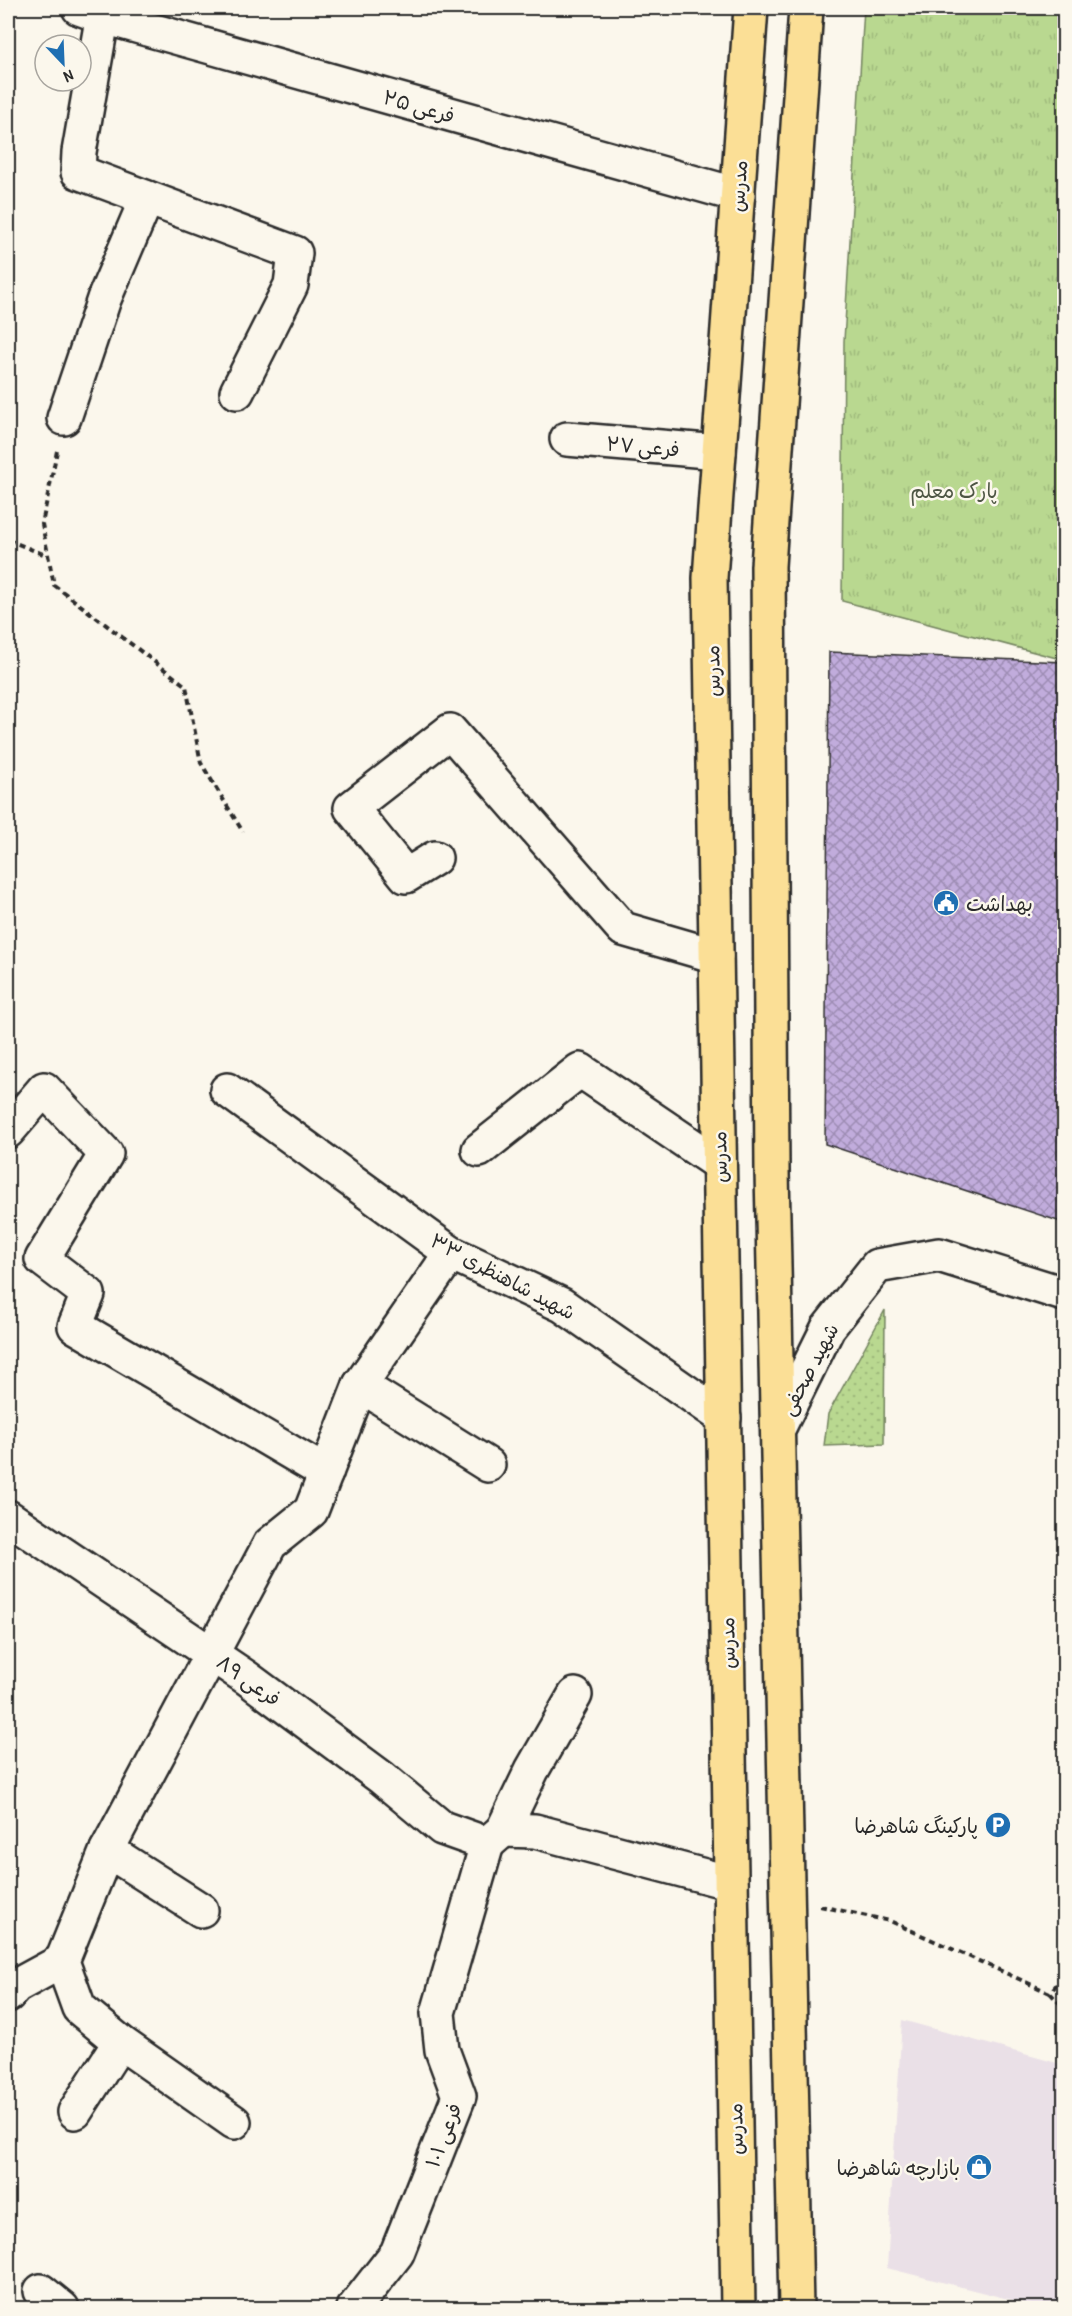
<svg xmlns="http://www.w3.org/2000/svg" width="1072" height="2316" font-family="'Patrick Hand','Playpen Sans Arabic',sans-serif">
<defs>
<pattern id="grass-dots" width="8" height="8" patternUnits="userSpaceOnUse" patternTransform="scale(1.5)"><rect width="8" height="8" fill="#b9d890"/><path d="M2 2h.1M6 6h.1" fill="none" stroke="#9fba7c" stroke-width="1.8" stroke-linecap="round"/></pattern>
<pattern id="park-tufts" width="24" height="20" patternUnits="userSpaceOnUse" patternTransform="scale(1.5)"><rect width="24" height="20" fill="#b9d890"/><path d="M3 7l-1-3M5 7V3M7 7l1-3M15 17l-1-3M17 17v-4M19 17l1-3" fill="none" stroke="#9fba7c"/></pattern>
<pattern id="building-cross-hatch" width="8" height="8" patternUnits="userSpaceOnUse" patternTransform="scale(1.5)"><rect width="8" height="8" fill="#c1acdc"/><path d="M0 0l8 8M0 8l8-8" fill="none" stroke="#9d8cb3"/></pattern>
</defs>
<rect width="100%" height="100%" fill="#fbf7ec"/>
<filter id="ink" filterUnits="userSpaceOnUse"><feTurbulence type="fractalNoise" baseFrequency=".0167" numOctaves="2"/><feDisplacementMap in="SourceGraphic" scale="12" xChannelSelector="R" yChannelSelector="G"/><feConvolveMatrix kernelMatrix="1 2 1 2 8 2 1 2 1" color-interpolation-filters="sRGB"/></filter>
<g filter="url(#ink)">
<!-- built -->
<path fill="#eae0e7" d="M 902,2020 L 1064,2065 L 1064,2308 L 1044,2308 L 887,2268 Z"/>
<!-- grass -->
<path fill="url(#grass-dots)" stroke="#72825e" stroke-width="1.5" d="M 885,1310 L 884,1444 L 824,1446 L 828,1414 Z"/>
<!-- park -->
<path fill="url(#park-tufts)" stroke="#72825e" stroke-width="1.5" d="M 864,8 L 1064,8 L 1064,660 L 842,601 L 844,341 Z"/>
<!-- building -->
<path fill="url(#building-cross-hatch)" stroke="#2b2b2b" stroke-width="1.5" d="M 829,652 L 1064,662 L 1064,1223 L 825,1144 Z"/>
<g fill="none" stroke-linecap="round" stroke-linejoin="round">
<!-- street casing -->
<g stroke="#2b2b2b" stroke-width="38">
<g id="street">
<path d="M 79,8 L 101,16 L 738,195"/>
<path d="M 104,8 L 79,152 L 78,172 L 295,253 L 291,285 L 237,392"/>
<path d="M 64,418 L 104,299 L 147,198"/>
<path d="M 567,439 L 719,452"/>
<path d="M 435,858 L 406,876 L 351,808 L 450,731 L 623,929 L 716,956"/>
<path d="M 227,1090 L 451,1253 L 562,1305 L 724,1418"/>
<path d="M 8,1131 L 44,1089 L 106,1154 L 42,1259 L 88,1294 L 75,1326 L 326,1473"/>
<path d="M 479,1150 L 580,1070 L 719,1164"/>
<path d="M 360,1385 L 488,1465"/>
<path d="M 8,1517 L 247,1678 L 382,1778 L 442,1828 L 487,1844"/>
<path d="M 503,1830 L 532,1770 L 575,1695"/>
<path d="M 487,1844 L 503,1830 L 535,1831 L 731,1883"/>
<path d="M 107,1850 L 201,1910"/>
<path d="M 8,1995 L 16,1986 L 62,1961"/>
<path d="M 75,2112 L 120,2042"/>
<path d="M 234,2122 L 120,2042 L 79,2008 L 62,1961 L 107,1850 L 270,1544 L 311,1511 L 360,1385 L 451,1253"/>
<path d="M 41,2291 L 62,2308"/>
<path d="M 354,2308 L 397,2253 L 459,2096 L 442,2050 L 438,2013 L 487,1844"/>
</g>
</g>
<!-- secondary casing -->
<g stroke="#2b2b2b" stroke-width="38">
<path id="secondary" d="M 779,1427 L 828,1328 L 877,1266 L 939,1255 L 1064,1294"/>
</g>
<!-- primary casing -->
<g stroke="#2b2b2b" stroke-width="38">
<g id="primary">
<path d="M 738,2308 L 710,578 L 751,8"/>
<path d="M 796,2308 L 772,1171 L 768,566 L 806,8"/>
</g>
</g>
<!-- path -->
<g stroke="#2b2b2b" stroke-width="4" stroke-dasharray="6 4.5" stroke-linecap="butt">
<path d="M 57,451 L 42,524 L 54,585 L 186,686 L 201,763 L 243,832"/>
<path d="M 8,540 L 48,556"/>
<path d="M 820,1906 L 890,1921 L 1050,1993 L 1064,1975"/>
<path d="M 1050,1993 L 1064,2008"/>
</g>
<!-- street -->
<use href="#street" stroke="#fbf7ec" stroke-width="33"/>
<!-- secondary -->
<use href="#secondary" stroke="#fbf7ec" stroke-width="33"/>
<!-- primary -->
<use href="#primary" stroke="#fbdf96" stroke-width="33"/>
</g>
</g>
<!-- icons -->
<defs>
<g id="civic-disc" transform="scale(1.35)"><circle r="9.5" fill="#1f6fb2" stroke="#fbf7ec"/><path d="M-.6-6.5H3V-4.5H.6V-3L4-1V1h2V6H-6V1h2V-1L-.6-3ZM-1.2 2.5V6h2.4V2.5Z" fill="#fff"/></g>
<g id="parking-disc" transform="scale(1.35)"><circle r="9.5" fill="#1f6fb2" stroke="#fbf7ec"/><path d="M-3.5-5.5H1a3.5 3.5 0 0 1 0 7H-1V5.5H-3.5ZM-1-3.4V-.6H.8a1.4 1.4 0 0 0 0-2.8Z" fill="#fff"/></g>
<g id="shop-disc" transform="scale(1.35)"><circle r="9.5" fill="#1f6fb2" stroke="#fbf7ec"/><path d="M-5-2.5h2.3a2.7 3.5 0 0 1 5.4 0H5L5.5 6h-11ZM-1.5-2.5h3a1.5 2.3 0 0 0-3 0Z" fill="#fff"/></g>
</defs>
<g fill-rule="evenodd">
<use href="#civic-disc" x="946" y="903"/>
<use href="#parking-disc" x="998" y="1825"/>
<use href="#shop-disc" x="979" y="2167"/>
</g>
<g text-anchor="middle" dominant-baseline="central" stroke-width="5" stroke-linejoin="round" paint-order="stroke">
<!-- street labels -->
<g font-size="20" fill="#2b2b2b" stroke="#fbf7ec">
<text transform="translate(419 106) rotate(16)">فرعی ۲۵</text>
<text transform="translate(738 186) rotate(-86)">مدرس</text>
<text transform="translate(643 446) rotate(5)">فرعی ۲۷</text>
<text transform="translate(712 671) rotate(-91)">مدرس</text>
<text transform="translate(719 1157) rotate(-91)">مدرس</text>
<text transform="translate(503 1276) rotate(28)">۳۳ شهید شاهنظری</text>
<text transform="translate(809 1369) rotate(-62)">شهید صحفی</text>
<text transform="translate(727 1643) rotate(-91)">مدرس</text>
<text transform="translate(249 1680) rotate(35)">فرعی ۸۹</text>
<text transform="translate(735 2129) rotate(-91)">مدرس</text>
<text transform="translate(443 2135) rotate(-69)">فرعی ۱۰۱</text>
</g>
<!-- park labels -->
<g font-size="20" fill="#4e5644" stroke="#fbf7ec">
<text x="954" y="490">پارک معلم</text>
</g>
<!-- poi labels -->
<g font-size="20" fill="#2b2b2b" stroke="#fbf7ec" text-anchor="end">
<text x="966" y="903" text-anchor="start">بهداشت</text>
<text x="978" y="1825">پارکینگ شاهرضا</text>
<text x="960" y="2167">بازارچه شاهرضا</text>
</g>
</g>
<!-- margin -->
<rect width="1072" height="2316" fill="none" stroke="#fbf7ec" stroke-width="30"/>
<rect x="15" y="15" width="1042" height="2286" fill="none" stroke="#2b2b2b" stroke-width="2" filter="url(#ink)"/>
<!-- north arrow -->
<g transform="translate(63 63) rotate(157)"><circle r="28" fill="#fbf7ec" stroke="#a8a59f" stroke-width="1.5"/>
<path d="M0-4.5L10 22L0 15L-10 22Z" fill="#1f6fb2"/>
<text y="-9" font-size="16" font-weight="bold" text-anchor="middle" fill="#2b2b2b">N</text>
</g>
</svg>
